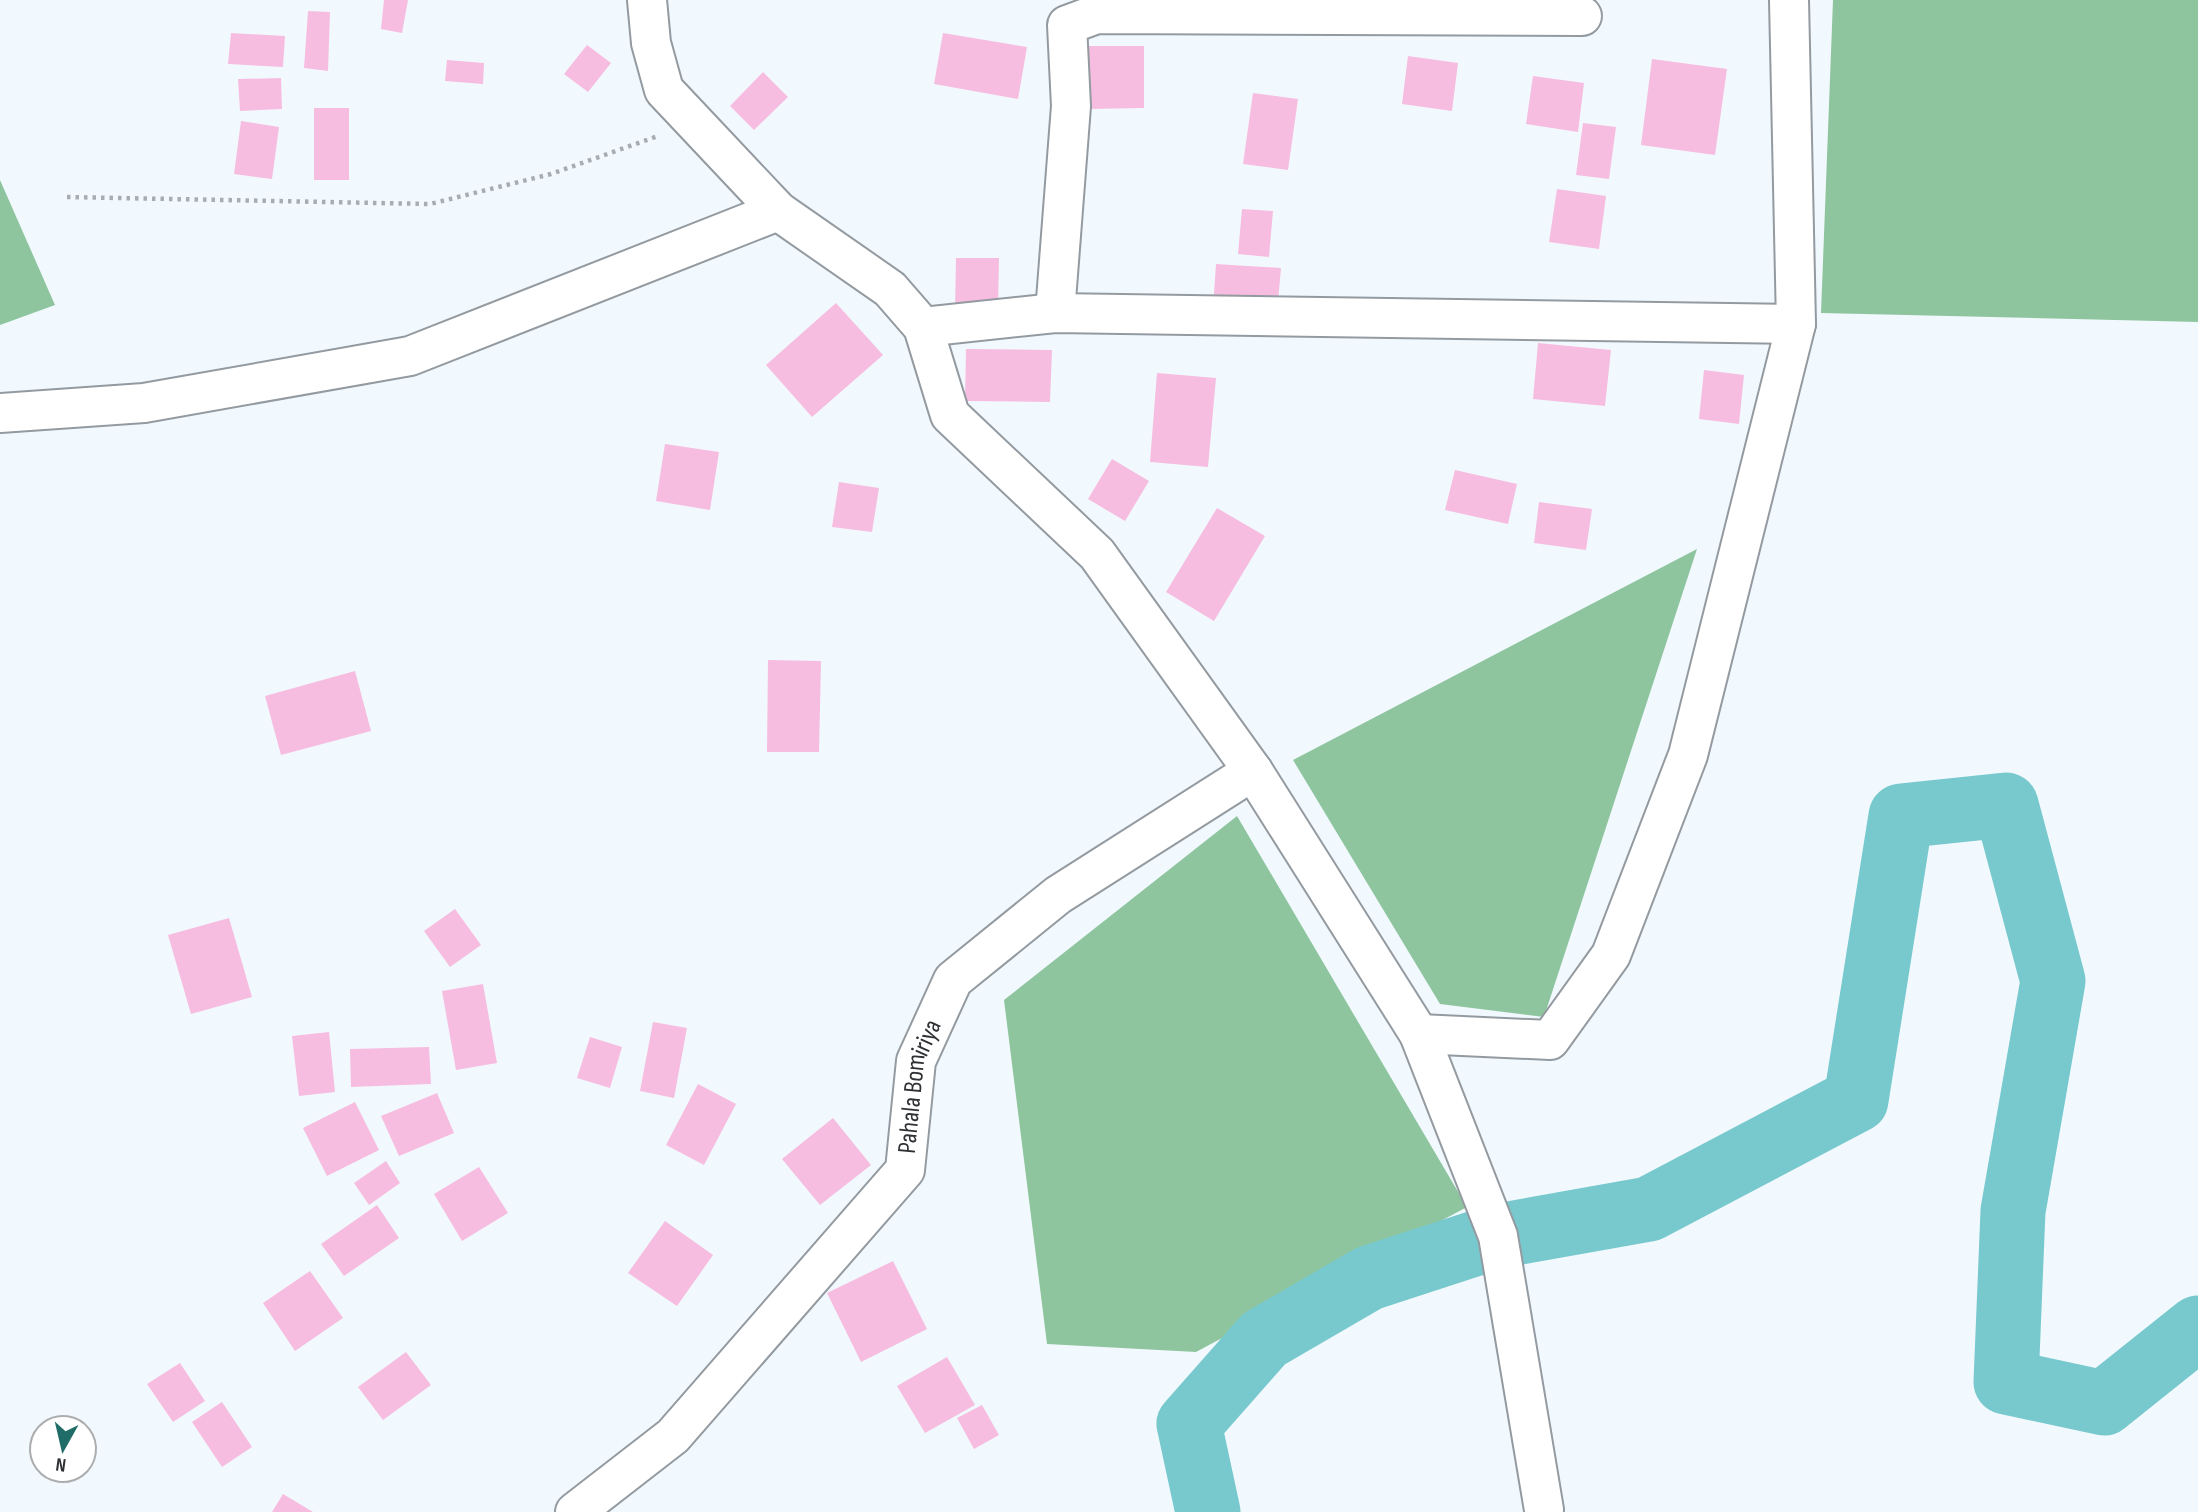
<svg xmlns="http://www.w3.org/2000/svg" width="2198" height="1512" font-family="'Sofia Sans Condensed',sans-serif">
<rect width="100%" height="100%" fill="#f2f9fe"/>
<!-- forest -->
<g fill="#8ec59e">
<path d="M 1833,0 L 2198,0 L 2198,322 L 1821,313 Z"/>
<path d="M 0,180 L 55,305 L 0,325 Z"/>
<path d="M 1697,549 L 1544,1017 L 1440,1004 L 1293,760 Z"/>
<path d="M 1237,816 L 1467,1207 L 1196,1352 L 1047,1344 L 1004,1000 Z"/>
</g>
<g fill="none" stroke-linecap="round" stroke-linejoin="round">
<!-- river -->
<path stroke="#77c9ce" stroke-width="65" d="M 1208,1512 L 1189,1424 L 1264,1339 L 1369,1278 L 1498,1236 L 1649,1209 L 1856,1100 L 1901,816 L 2006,805 L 2053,981 L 2013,1211 L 2006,1382 L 2104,1403 L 2198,1328"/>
</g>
<!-- building -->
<g fill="#f6bde0">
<path d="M 384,0 L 408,0 L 402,33 L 381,29 Z"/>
<path d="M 308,11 L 330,12 L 328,71 L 304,68 Z"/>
<path d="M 231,33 L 285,36 L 283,67 L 228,64 Z"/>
<path d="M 943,33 L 1027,47 L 1018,99 L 934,84 Z"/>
<path d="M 587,45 L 611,63 L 588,92 L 564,74 Z"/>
<path d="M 1087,46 L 1144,46 L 1144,108 L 1087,109 Z"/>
<path d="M 1408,56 L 1458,63 L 1452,111 L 1402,104 Z"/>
<path d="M 1652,59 L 1727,69 L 1715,155 L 1641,145 Z"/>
<path d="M 447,60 L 484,63 L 483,84 L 445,81 Z"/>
<path d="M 763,72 L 788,97 L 754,130 L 730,106 Z"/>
<path d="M 1533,76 L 1584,83 L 1578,132 L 1526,124 Z"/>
<path d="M 281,78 L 282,109 L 240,111 L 238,79 Z"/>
<path d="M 1253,93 L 1298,99 L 1288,170 L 1243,164 Z"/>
<rect x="314" y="108" width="35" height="72"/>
<path d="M 241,121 L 279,127 L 272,179 L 234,174 Z"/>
<path d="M 1583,123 L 1616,127 L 1609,179 L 1576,175 Z"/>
<path d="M 1557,189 L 1606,196 L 1599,249 L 1549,242 Z"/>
<path d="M 1242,209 L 1273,211 L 1269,257 L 1238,254 Z"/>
<path d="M 956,258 L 999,258 L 998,309 L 955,309 Z"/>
<path d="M 1216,264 L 1281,268 L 1277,313 L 1213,309 Z"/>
<path d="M 836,303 L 883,355 L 812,417 L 766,365 Z"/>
<path d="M 1538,343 L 1611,350 L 1605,406 L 1533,399 Z"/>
<path d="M 966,349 L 1052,350 L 1050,402 L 965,401 Z"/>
<path d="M 1704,370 L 1744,375 L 1739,424 L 1699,419 Z"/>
<path d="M 1157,373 L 1216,378 L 1208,467 L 1150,462 Z"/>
<path d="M 665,444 L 719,452 L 710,510 L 656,501 Z"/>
<path d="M 1112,459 L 1149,481 L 1125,521 L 1088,499 Z"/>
<path d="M 1455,470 L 1517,484 L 1508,524 L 1445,510 Z"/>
<path d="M 839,482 L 879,488 L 872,532 L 832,527 Z"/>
<path d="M 1539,502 L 1592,509 L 1586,550 L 1534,543 Z"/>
<path d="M 1217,508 L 1265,536 L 1214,621 L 1166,592 Z"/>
<path d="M 768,660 L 821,661 L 819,752 L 767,752 Z"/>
<path d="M 355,671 L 371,731 L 281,755 L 265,696 Z"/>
<path d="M 455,909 L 481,945 L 450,967 L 424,931 Z"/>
<path d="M 229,918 L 252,997 L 191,1014 L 168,935 Z"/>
<path d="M 483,984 L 497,1063 L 456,1070 L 442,991 Z"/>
<path d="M 653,1022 L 687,1028 L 674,1098 L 640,1091 Z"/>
<path d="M 329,1032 L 335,1092 L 299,1096 L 292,1036 Z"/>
<path d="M 590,1037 L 622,1047 L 610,1088 L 577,1078 Z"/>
<path d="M 429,1047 L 431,1084 L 351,1087 L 350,1049 Z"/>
<path d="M 698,1084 L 736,1104 L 704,1165 L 666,1145 Z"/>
<path d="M 437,1093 L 454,1133 L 399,1156 L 381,1116 Z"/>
<path d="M 355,1102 L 379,1150 L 327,1176 L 303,1128 Z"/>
<path d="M 833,1118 L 871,1165 L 820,1205 L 782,1159 Z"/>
<path d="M 386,1161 L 400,1183 L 369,1205 L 354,1183 Z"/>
<path d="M 479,1167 L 508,1213 L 462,1241 L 434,1194 Z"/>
<path d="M 377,1205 L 399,1238 L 344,1276 L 321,1244 Z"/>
<path d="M 665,1221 L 713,1255 L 677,1306 L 628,1273 Z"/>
<path d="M 893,1261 L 927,1329 L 861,1362 L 827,1293 Z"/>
<path d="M 310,1271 L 343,1318 L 295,1351 L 263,1303 Z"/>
<path d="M 406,1352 L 431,1385 L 383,1420 L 358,1387 Z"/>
<path d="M 947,1357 L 975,1405 L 925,1433 L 897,1386 Z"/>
<path d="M 180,1363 L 205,1401 L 173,1422 L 147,1384 Z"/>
<path d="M 222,1402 L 252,1447 L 222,1467 L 192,1422 Z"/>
<path d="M 982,1405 L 999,1435 L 974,1449 L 957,1418 Z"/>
<path d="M 283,1494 L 313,1512 L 272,1512 Z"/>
</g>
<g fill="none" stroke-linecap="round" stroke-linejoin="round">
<!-- street casing -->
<g stroke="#939aa0" stroke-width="42">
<g id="street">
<path d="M 647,0 L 651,43 L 664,90 L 778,211 L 890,289 L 923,327 L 950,415 L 1097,554 L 1253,771 L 1419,1034 L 1498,1236 L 1544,1510"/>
<path d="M 1055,313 L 1071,106 L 1067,25 L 1097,14 L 1582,16"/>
<path d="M 923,327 L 1055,313 L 1796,324"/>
<path d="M 0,413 L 144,403 L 410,356 L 778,211"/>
<path d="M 1419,1034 L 1550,1040 L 1611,955 L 1688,755 L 1796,324 L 1789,0"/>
<path id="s1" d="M 575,1512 L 673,1436 L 905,1170 L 916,1061 L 953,980 L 1058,895 L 1253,771"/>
</g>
</g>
<!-- path -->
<path stroke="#a6acb0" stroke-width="4.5" stroke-dasharray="3.5 5" stroke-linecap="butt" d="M 67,197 L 430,204 L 551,174 L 658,136"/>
<!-- street -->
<use href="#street" stroke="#fff" stroke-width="38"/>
</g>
<g text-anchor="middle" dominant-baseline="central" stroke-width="6" stroke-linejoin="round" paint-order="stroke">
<!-- street labels -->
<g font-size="26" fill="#2f3134" stroke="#fff">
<text stroke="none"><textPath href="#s1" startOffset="562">Pahala Bomiriya</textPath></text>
</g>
</g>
<!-- north arrow -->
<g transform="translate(63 1449) rotate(188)"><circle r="33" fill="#ffffff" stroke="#acadae" stroke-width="2"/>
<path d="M0-5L12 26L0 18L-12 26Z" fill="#206c69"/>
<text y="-10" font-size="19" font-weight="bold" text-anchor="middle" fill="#2f3134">N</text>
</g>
</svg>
